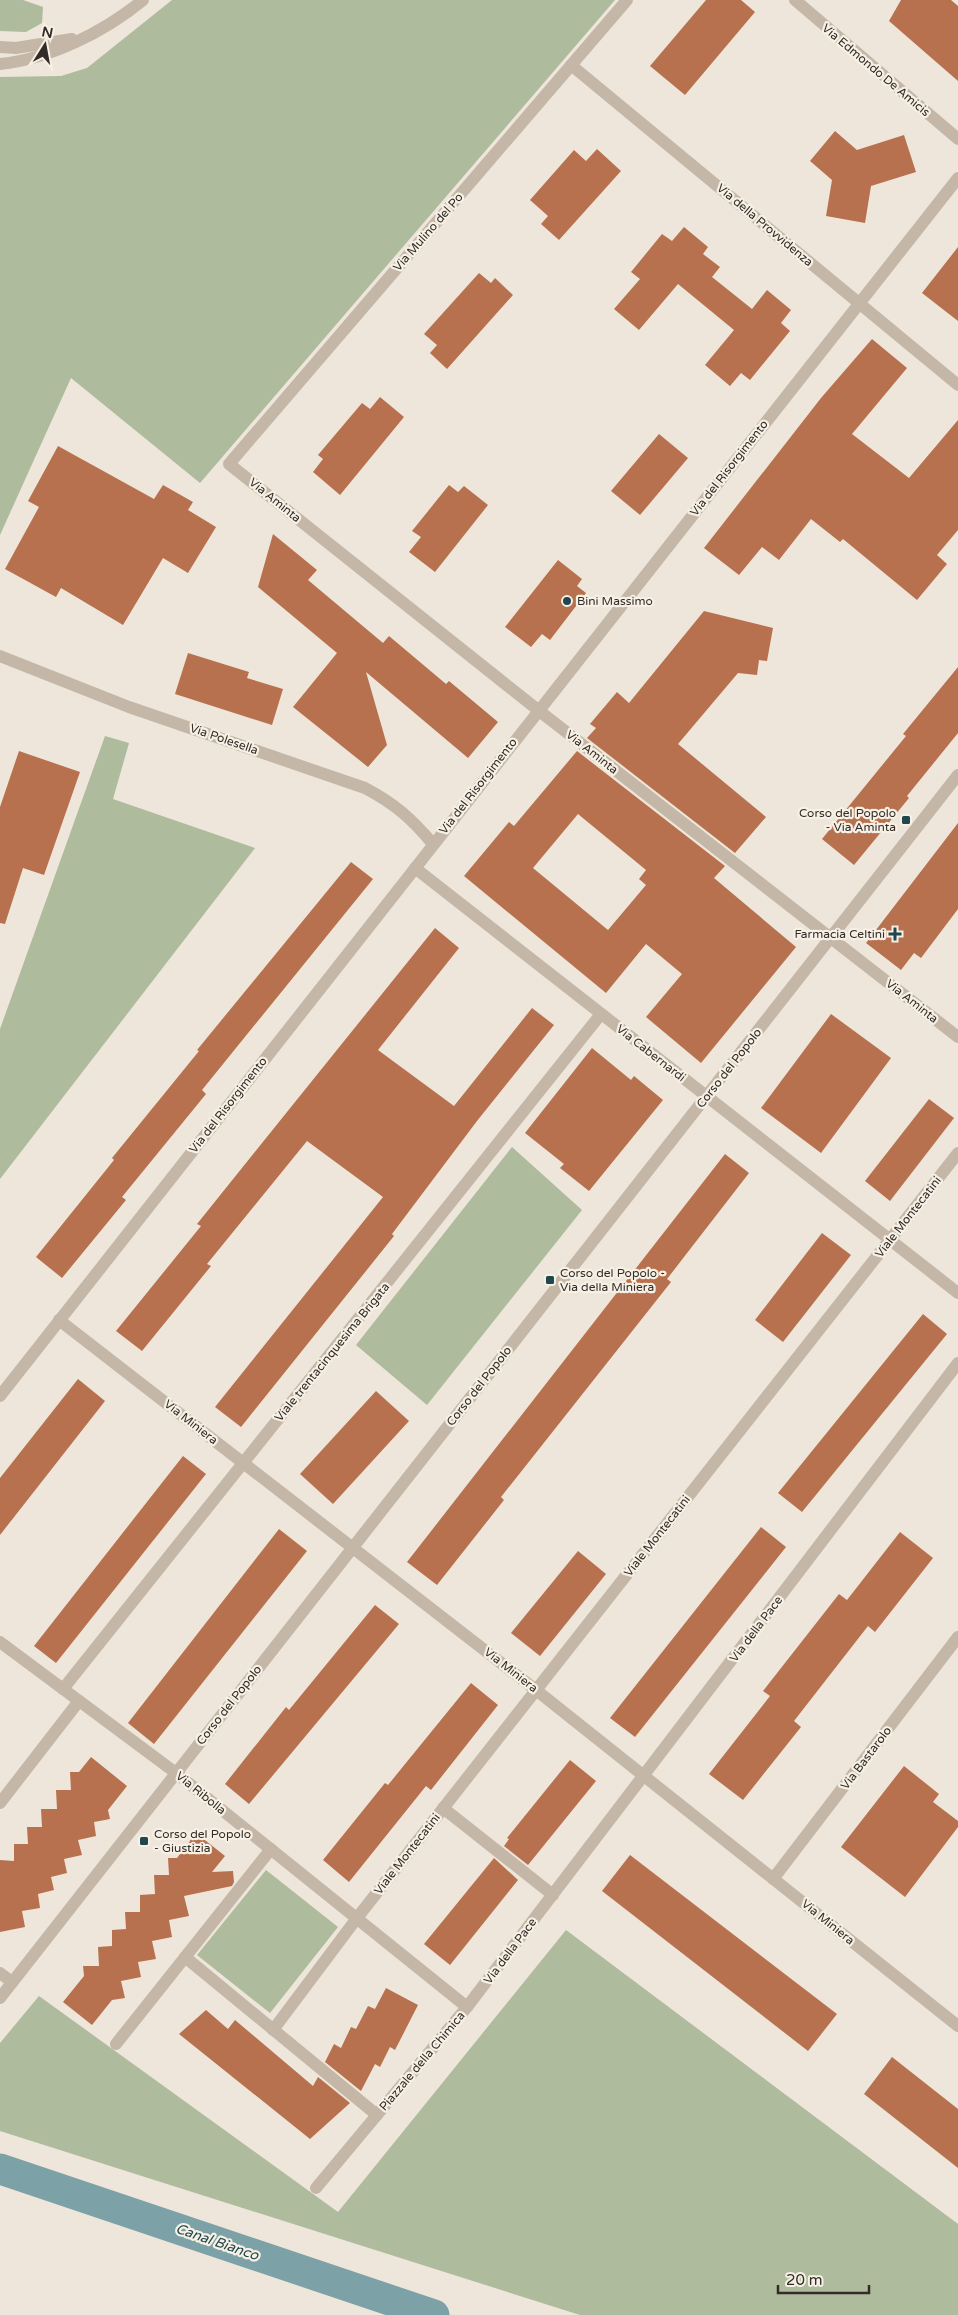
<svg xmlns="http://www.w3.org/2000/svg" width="958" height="2315" font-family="'Varela Round',sans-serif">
<rect width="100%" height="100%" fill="#eee6da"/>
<!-- green -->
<g fill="#aebb9c">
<path d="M 0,0 L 23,0 L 43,7 L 42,23 L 26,32 L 0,31 Z"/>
<path d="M 172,0 L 615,0 L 200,483 L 71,378 L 0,535 L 0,77 L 61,76 L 87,68 Z"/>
<path d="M 105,736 L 129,743 L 113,799 L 255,848 L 0,1179 L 0,1029 Z"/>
<path d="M 512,1147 L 582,1210 L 427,1405 L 356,1345 Z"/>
<path d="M 266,1870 L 338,1927 L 270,2013 L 197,1955 Z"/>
<path d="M 566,1930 L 958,2224 L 958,2315 L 580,2315 L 0,2131 L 0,2043 L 39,1996 L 338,2212 Z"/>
</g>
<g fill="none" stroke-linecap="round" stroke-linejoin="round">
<!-- canal -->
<path stroke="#7ca2a8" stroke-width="31" d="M 0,2169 L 434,2315"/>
</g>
<!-- building -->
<g fill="#b8714e" fill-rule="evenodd">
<path d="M 706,0 L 741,0 L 755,12 L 685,95 L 650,66 Z"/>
<path d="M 901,0 L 951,0 L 958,6 L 958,81 L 889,21 Z"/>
<path d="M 835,131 L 857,150 L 904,135 L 916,172 L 871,186 L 865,223 L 826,216 L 832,180 L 810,161 Z"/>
<path d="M 597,149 L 621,171 L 559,240 L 541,224 L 548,216 L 530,200 L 574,150 L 586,161 Z"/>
<path d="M 684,227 L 708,247 L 703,254 L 720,267 L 712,277 L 752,309 L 767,290 L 791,310 L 781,323 L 790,331 L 750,380 L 741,373 L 730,386 L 705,365 L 734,330 L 678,284 L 639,330 L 614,309 L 640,279 L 631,272 L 662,234 L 672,241 Z"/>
<path d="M 958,247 L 958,321 L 922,293 Z"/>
<path d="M 479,273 L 491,283 L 495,278 L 513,295 L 447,369 L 430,353 L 437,345 L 424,334 Z"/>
<path d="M 872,339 L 907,368 L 852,434 L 909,478 L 958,420 L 958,530 L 937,555 L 947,564 L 917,600 L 843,539 L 840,542 L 811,519 L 779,560 L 762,547 L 739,575 L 704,548 L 821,398 Z"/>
<path d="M 380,397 L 404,417 L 340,495 L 313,472 L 323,459 L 318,455 L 362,403 L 370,409 Z"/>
<path d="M 659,434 L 688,458 L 640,515 L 611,491 Z"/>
<path d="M 58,446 L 154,499 L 163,485 L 193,502 L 188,510 L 216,527 L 188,573 L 163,558 L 123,625 L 61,588 L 56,597 L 5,569 L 39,507 L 28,501 Z"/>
<path d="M 449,485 L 458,492 L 464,486 L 488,505 L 435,572 L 409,552 L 421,537 L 412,531 Z"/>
<path d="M 273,534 L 317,570 L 308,580 L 383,643 L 389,636 L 446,684 L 449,681 L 498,722 L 468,758 L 366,672 L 387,745 L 368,767 L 293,707 L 337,653 L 258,587 Z"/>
<path d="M 558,560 L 582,579 L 577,586 L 586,593 L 550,640 L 542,634 L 531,647 L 505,627 Z"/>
<path d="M 704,611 L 773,628 L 767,661 L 759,660 L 757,675 L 738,673 L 678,744 L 766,817 L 735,853 L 587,738 L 596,728 L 590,724 L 617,692 L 629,703 Z"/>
<path d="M 188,653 L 249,672 L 247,678 L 283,689 L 272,725 L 175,694 Z"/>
<path d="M 958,667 L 958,733 L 907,796 L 909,798 L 854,865 L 822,839 L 906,736 L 903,734 Z"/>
<path d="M 19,751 L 80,772 L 44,875 L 23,868 L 5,924 L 0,923 L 0,807 Z"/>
<path d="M 577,751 L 725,866 L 714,878 L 796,947 L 701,1063 L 646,1017 L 682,974 L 646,944 L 606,993 L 464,876 L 509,822 L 514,826 ZM 578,814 L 646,870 L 639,879 L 646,885 L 608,930 L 533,868 Z"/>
<path d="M 958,823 L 958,909 L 921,958 L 914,953 L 901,970 L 866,943 Z"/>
<path d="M 351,862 L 373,879 L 202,1090 L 206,1094 L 122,1197 L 126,1200 L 62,1278 L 36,1257 L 114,1160 L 112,1158 L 199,1051 L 197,1050 Z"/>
<path d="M 435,928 L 459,948 L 378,1050 L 454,1106 L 532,1008 L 554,1025 L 477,1121 L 392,1234 L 394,1236 L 241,1427 L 215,1407 L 383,1197 L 307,1141 L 207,1264 L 211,1266 L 142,1351 L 116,1331 L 201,1226 L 197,1224 Z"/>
<path d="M 831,1014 L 891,1058 L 821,1153 L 761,1108 Z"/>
<path d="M 592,1048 L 631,1080 L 634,1076 L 663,1100 L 589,1191 L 560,1168 L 564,1164 L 525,1133 Z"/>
<path d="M 929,1099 L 954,1118 L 890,1201 L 865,1181 Z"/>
<path d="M 725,1154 L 749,1173 L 667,1279 L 671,1282 L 501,1497 L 504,1500 L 437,1585 L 407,1562 Z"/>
<path d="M 822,1233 L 851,1255 L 783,1342 L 755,1320 Z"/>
<path d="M 923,1314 L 947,1334 L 802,1512 L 778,1493 Z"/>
<path d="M 78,1379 L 105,1401 L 0,1535 L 0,1478 Z"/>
<path d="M 376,1391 L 409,1421 L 333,1504 L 300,1474 Z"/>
<path d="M 183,1456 L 206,1474 L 56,1663 L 34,1646 Z"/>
<path d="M 761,1527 L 786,1547 L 635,1737 L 610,1718 Z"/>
<path d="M 279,1529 L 307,1551 L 154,1744 L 128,1723 Z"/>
<path d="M 900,1532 L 933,1558 L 875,1632 L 868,1626 L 794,1721 L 801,1727 L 743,1800 L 709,1774 L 770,1696 L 763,1691 L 839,1594 L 847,1600 Z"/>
<path d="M 578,1551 L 606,1574 L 540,1656 L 511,1633 Z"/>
<path d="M 375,1605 L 399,1624 L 249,1804 L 225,1784 L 286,1707 L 289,1710 Z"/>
<path d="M 471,1683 L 498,1705 L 431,1790 L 426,1786 L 349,1882 L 323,1860 L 385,1783 L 388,1785 Z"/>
<path d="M 91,1757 L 127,1786 L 108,1810 L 110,1819 L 94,1822 L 96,1836 L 78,1840 L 82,1855 L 64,1859 L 67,1873 L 51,1877 L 54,1890 L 38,1894 L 40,1908 L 22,1911 L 25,1927 L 0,1932 L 0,1860 L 14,1861 L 14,1844 L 28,1844 L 27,1827 L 42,1827 L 41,1809 L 57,1809 L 56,1790 L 71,1790 L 70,1772 L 79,1772 Z"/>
<path d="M 570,1760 L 596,1781 L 528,1865 L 504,1846 L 509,1839 L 507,1838 Z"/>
<path d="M 904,1766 L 939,1794 L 933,1802 L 958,1821 L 958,1827 L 905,1897 L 841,1847 Z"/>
<path d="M 196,1833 L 225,1856 L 212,1872 L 233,1871 L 234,1882 L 232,1886 L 184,1896 L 189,1916 L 169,1920 L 172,1937 L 152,1941 L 156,1959 L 138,1962 L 141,1977 L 121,1981 L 125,1998 L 112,2000 L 92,2025 L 63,2002 L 84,1976 L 83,1966 L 99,1966 L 98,1947 L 112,1946 L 112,1930 L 126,1929 L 125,1912 L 140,1912 L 140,1895 L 155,1894 L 154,1875 L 169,1875 L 168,1858 L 177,1858 Z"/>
<path d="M 630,1855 L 837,2014 L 808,2051 L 602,1891 Z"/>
<path d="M 494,1858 L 518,1880 L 450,1965 L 424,1944 Z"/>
<path d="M 386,1988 L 418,2005 L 395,2050 L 390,2047 L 380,2067 L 375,2064 L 361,2091 L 325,2062 L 334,2044 L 341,2048 L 351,2027 L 356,2029 L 368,2006 L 375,2009 Z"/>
<path d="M 206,2010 L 228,2029 L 235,2020 L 313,2086 L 318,2077 L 350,2103 L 310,2139 L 179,2034 Z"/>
<path d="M 892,2057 L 958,2109 L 958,2168 L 864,2094 Z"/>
</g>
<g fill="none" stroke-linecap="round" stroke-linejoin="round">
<!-- minor -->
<g stroke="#c4b7a7" stroke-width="12">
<path d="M 627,0 L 229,464 L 538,710 L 958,1037"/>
<path d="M 795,0 L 958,139"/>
<path d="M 571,65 L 958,385"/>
<path d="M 0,656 L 129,707 L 365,788 C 395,804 411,818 433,844"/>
<path d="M 415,868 L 958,1293"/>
<path d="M 59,1320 L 536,1690 L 958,2026"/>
<path d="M 0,1396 L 958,178"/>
<path d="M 0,1642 L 176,1773 L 467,2007"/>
<path d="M 63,1689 L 601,1014"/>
<path d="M 0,1803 L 79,1701"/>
<path d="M 443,1808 L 553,1895"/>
<path d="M 773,1879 L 958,1637"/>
<path d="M 185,1957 L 377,2115"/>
<path d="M 0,1973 L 12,1982"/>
<path d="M 273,2030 L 357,1918 L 958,1153"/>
<path d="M 116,2044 L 271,1849"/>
<path d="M 316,2188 L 467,2007 L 958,1363"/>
</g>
<!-- tertiary -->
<g stroke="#c4b7a7" stroke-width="12">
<path d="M 0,47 L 16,48 L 72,39"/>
<path d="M 0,64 C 50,59 104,32 143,0"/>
<path d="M 0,1998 L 958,775"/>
</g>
</g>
<!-- markers -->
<g fill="#21474e" stroke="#f6f0e5" stroke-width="2">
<circle cx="567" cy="601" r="5"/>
<rect x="901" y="815" width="10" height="10" rx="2.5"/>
<path d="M892.5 926.5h5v5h5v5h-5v5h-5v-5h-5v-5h5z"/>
<rect x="545" y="1275" width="10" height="10" rx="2.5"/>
<rect x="139" y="1836" width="10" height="10" rx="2.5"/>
</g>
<g text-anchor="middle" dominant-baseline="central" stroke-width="4.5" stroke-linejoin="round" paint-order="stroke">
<!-- street labels -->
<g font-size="12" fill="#322b27" stroke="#f6f0e5">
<text transform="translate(876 70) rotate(40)">Via Edmondo De Amicis</text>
<text transform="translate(765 225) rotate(40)">Via della Provvidenza</text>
<text transform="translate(428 232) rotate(-49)">Via Mulino del Po</text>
<text transform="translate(729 468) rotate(-52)">Via del Risorgimento</text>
<text transform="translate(275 500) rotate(39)">Via Aminta</text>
<text transform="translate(224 739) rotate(19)">Via Polesella</text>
<text transform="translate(592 752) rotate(38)">Via Aminta</text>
<text transform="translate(478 786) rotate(-52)">Via del Risorgimento</text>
<text transform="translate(912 1001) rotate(38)">Via Aminta</text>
<text transform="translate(651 1053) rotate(38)">Via Cabernardi</text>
<text transform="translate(729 1068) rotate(-52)">Corso del Popolo</text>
<text transform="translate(228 1105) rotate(-52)">Via del Risorgimento</text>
<text transform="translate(908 1217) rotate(-52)">Viale Montecatini</text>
<text transform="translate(332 1352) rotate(-51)">Viale trentacinquesima Brigata</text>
<text transform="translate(479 1386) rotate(-52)">Corso del Popolo</text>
<text transform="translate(191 1422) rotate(38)">Via Miniera</text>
<text transform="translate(657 1536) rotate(-52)">Viale Montecatini</text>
<text transform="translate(756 1629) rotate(-53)">Via della Pace</text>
<text transform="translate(511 1670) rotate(38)">Via Miniera</text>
<text transform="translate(229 1705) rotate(-52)">Corso del Popolo</text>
<text transform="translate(866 1758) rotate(-53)">Via Bastarolo</text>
<text transform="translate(201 1793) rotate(39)">Via Ribolla</text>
<text transform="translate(407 1854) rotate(-52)">Viale Montecatini</text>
<text transform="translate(828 1922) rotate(39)">Via Miniera</text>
<text transform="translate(510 1951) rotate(-53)">Via della Pace</text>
<text transform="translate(422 2061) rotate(-50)">Piazzale della Chimica</text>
</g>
<!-- poi labels -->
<g font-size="12" fill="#322b27" stroke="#f6f0e5" text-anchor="start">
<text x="577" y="601">Bini Massimo</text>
<text x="896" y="813" text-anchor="end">Corso del Popolo<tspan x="896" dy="14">- Via Aminta</tspan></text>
<text x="885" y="934" text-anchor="end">Farmacia Celtini</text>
<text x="560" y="1273">Corso del Popolo -<tspan x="560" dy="14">Via della Miniera</tspan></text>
<text x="154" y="1834">Corso del Popolo<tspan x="154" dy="14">- Giustizia</tspan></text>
</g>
<!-- water labels -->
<g font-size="14" font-style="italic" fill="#21474e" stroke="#f6f0e5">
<text transform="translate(217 2242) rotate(19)">Canal Bianco</text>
</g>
</g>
<!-- north arrow -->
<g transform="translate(45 45) rotate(11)" stroke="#f6f0e5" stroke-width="4" paint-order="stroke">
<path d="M0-4L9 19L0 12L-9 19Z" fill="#322b27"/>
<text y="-8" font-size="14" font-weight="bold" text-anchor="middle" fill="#322b27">N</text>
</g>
<!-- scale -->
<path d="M778 2285v8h91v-8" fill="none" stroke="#322b27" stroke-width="2.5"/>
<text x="786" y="2285" font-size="15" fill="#322b27" stroke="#f6f0e5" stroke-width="4" paint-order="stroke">20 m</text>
</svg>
